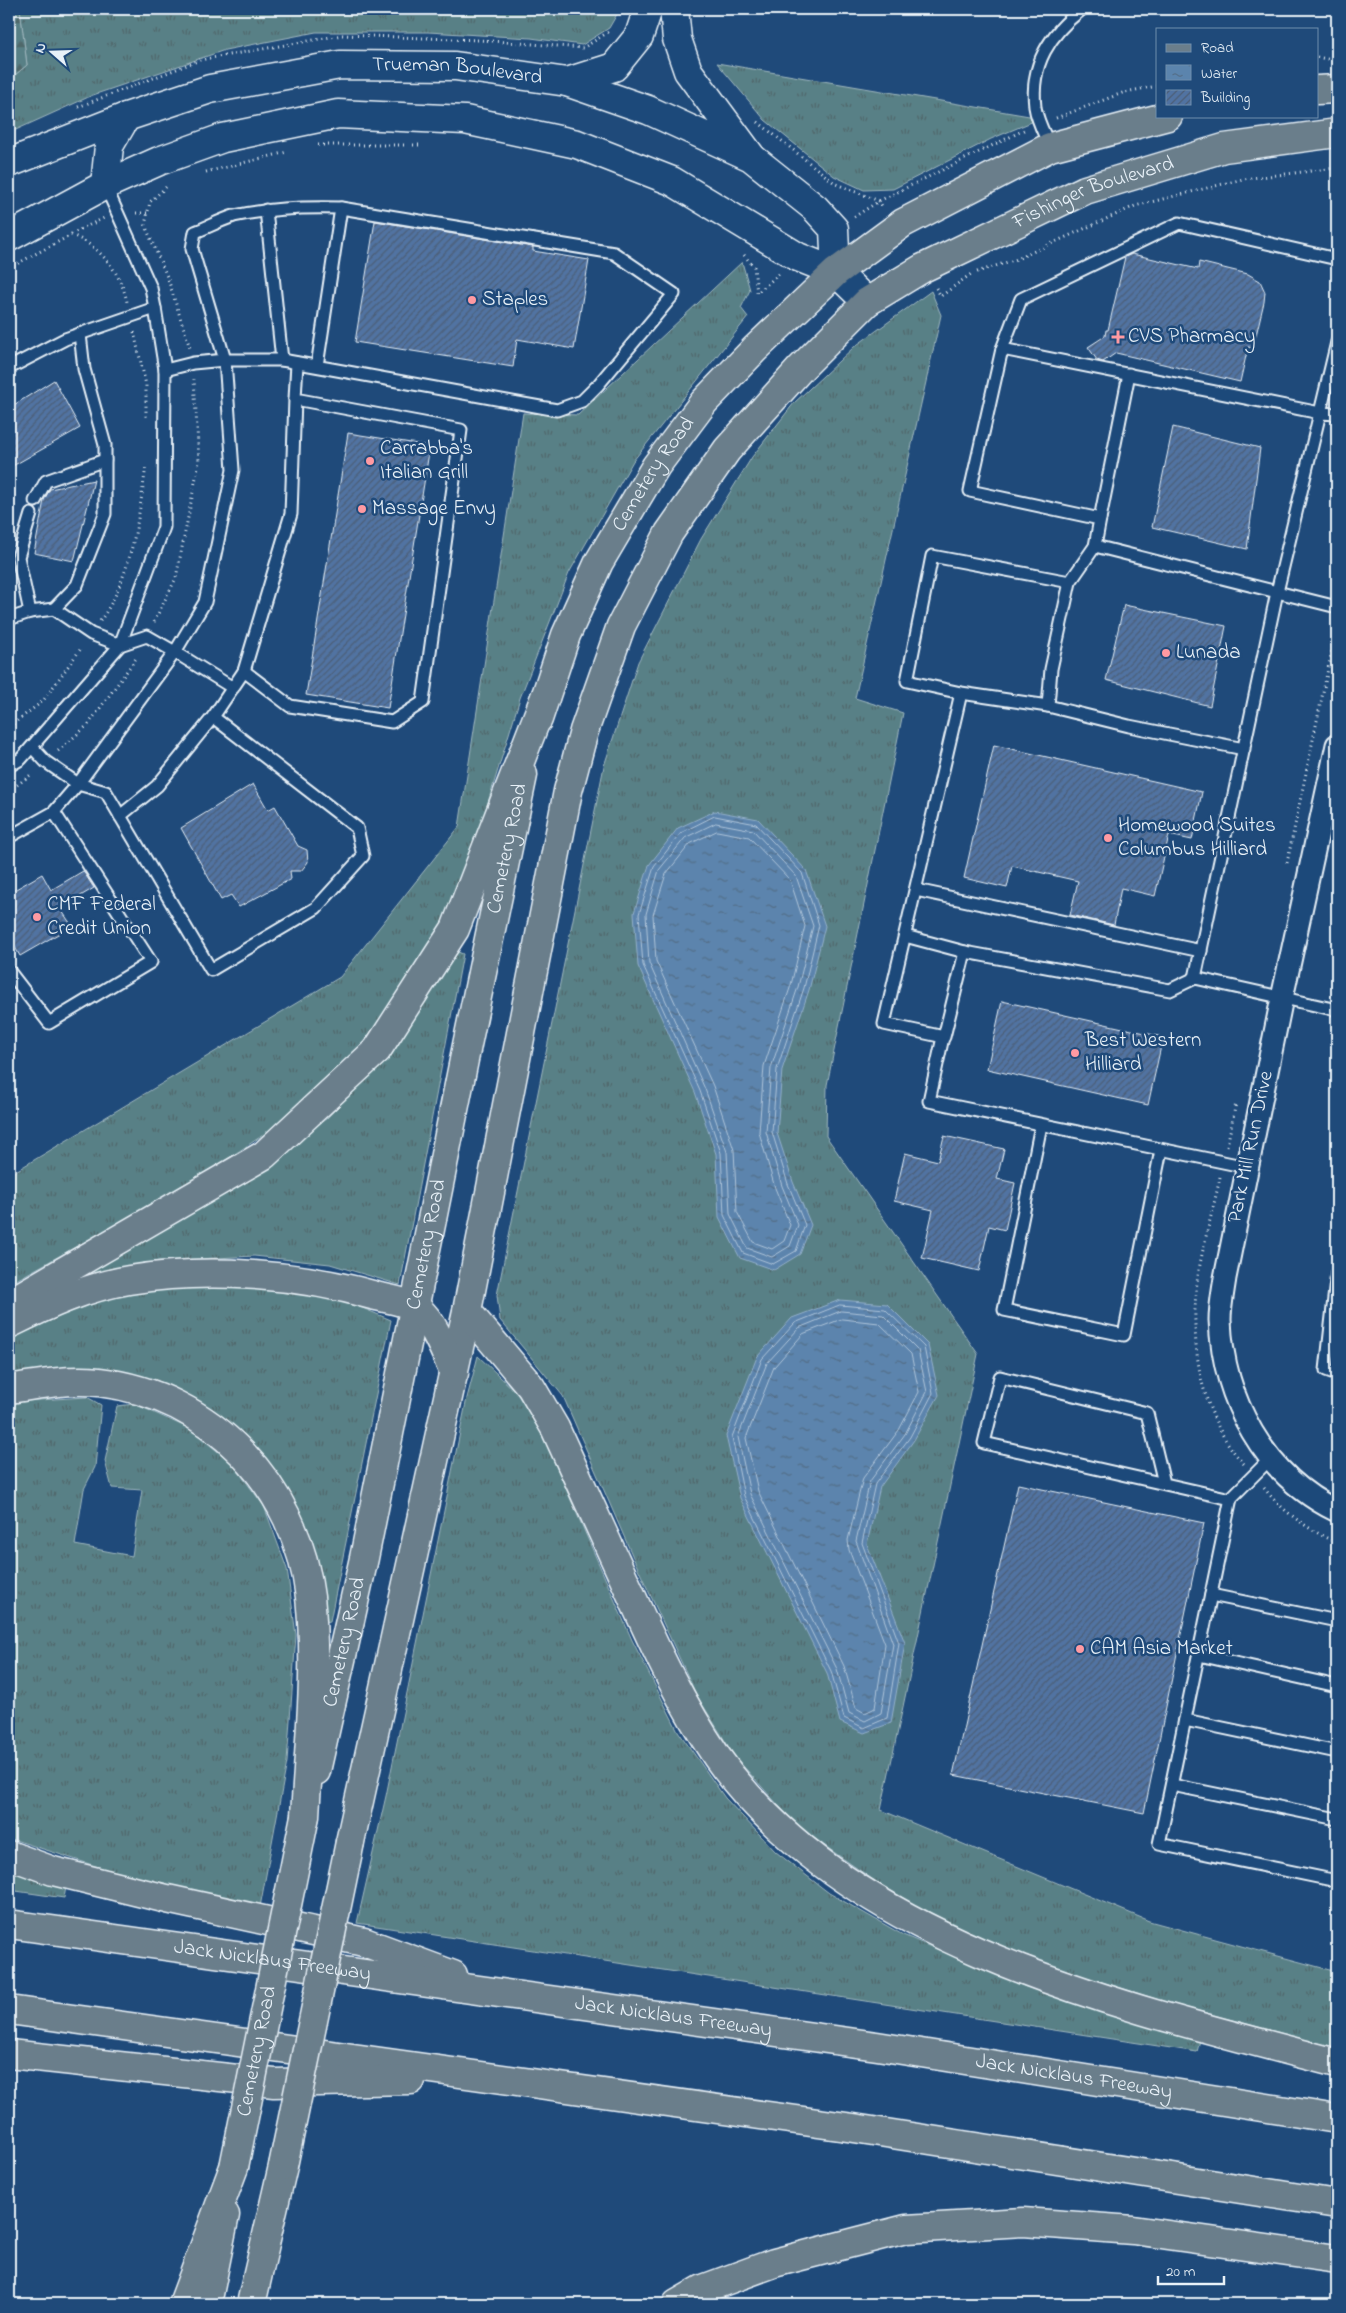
<svg xmlns="http://www.w3.org/2000/svg" width="1346" height="2313" font-family="'Indie Flower',sans-serif">
<defs>
<pattern id="grass-tufts" width="24" height="20" patternUnits="userSpaceOnUse" patternTransform="scale(1.25)"><rect width="24" height="20" fill="#598086"/><path d="M3 7l-1-3M5 7V3M7 7l1-3M15 17l-1-3M17 17v-4M19 17l1-3" fill="none" stroke="#50676b"/></pattern>
<pattern id="forest-firs" width="22" height="20" patternUnits="userSpaceOnUse" patternTransform="scale(1.25)"><rect width="22" height="20" fill="#598086"/><path d="M5 1l3.5 6h-7zM16 11l3.5 6h-7z" fill="#50676b"/></pattern>
<pattern id="water-ripples" width="26" height="14" patternUnits="userSpaceOnUse" patternTransform="scale(1.25)"><rect width="26" height="14" fill="#5b84ad"/><path d="M2 4q2-2 4 0t4 0M15 11q2-2 4 0t4 0" fill="none" stroke="#536c85"/></pattern>
<pattern id="building-hatch" width="6" height="6" patternUnits="userSpaceOnUse" patternTransform="scale(1.25)"><rect width="6" height="6" fill="#5173a2"/><path d="M-1 1l2-2M0 6l6-6M5 7l2-2" fill="none" stroke="#4c5e76"/></pattern>
</defs>
<rect width="100%" height="100%" fill="#1f4a7a"/>
<filter id="ink" filterUnits="userSpaceOnUse"><feTurbulence type="fractalNoise" baseFrequency=".02" numOctaves="2"/><feDisplacementMap in="SourceGraphic" scale="10" xChannelSelector="R" yChannelSelector="G"/><feConvolveMatrix kernelMatrix="1 2 1 2 8 2 1 2 1" color-interpolation-filters="sRGB"/></filter>
<g filter="url(#ink)">
<!-- grass -->
<g fill="url(#grass-tufts)" stroke="#a0b8bf">
<path d="M 20,9 L 620,9 L 609,28 L 582,45 L 531,38 L 428,32 L 316,32 L 225,50 L 93,95 L 9,133 L 9,80 L 27,65 Z"/>
<path d="M 717,63 L 1041,118 L 991,139 L 893,189 L 864,190 L 834,176 L 765,120 Z"/>
<path d="M 742,262 L 750,290 L 741,308 L 748,317 L 633,461 L 569,573 L 520,698 L 461,890 L 416,972 L 351,1058 L 281,1123 L 199,1178 L 9,1284 L 9,1175 L 340,977 L 459,827 L 523,413 L 578,415 Z"/>
<path d="M 931,291 L 941,315 L 855,698 L 903,713 L 827,1085 L 826,1136 L 978,1354 L 881,1810 L 1149,1921 L 1337,1972 L 1337,2048 L 1169,2003 L 1051,1966 L 948,1925 L 875,1881 L 798,1827 L 735,1757 L 696,1694 L 636,1564 L 563,1396 L 500,1320 L 497,1295 L 604,766 L 638,662 L 701,539 L 752,457 L 794,403 L 854,347 Z"/>
<path d="M 458,952 L 463,954 L 400,1285 L 330,1264 L 254,1256 L 158,1261 L 66,1284 L 277,1154 L 326,1119 L 380,1065 Z"/>
<path d="M 201,1281 L 336,1297 L 391,1320 L 330,1621 L 321,1623 L 292,1503 L 257,1449 L 220,1417 L 9,1377 L 9,1334 L 53,1311 L 130,1290 Z"/>
<path d="M 478,1356 L 516,1392 L 543,1436 L 632,1640 L 678,1731 L 725,1798 L 776,1852 L 829,1893 L 903,1935 L 1026,1987 L 1200,2040 L 1197,2052 L 357,1923 L 386,1796 L 467,1398 Z"/>
<path d="M 87,1397 L 101,1405 L 95,1467 L 84,1489 L 75,1545 L 132,1556 L 142,1490 L 112,1488 L 105,1461 L 117,1406 L 135,1404 L 190,1429 L 232,1463 L 264,1506 L 287,1569 L 296,1635 L 287,1762 L 260,1907 L 108,1870 L 9,1838 L 9,1406 L 23,1401 Z"/>
<path d="M 9,1867 L 66,1887 L 64,1898 L 9,1890 Z"/>
</g>
<!-- forest -->
<path fill="url(#forest-firs)" stroke="#a0b8bf" d="M 9,9 L 20,9 L 27,65 L 9,80 Z"/>
<!-- water -->
<g fill="url(#water-ripples)" stroke="#93b0cb">
<path d="M 715,811 L 758,819 L 806,870 L 825,926 L 809,990 L 782,1070 L 777,1133 L 793,1182 L 811,1225 L 800,1254 L 774,1270 L 740,1258 L 719,1217 L 716,1154 L 695,1092 L 638,966 L 634,913 L 649,865 L 678,828 Z"/>
<path d="M 840,1300 L 887,1304 L 928,1345 L 939,1395 L 914,1440 L 880,1487 L 867,1544 L 905,1643 L 891,1723 L 864,1733 L 840,1722 L 827,1673 L 740,1498 L 726,1436 L 757,1357 L 792,1318 Z"/>
</g>
<g fill="none" stroke-linecap="round" stroke-linejoin="round">
<!-- shore -->
<g stroke="#b0c5da" stroke-width="1">
<path d="M 715,816 L 756,824 L 802,873 L 819,925 L 804,988 L 777,1069 L 772,1132 L 788,1184 L 805,1225 L 796,1251 L 773,1264 L 743,1253 L 724,1215 L 721,1153 L 700,1091 L 643,965 L 639,914 L 654,867 L 681,833 Z"/>
<path d="M 716,823 L 753,830 L 796,876 L 813,926 L 798,987 L 771,1068 L 766,1132 L 782,1186 L 798,1225 L 790,1246 L 772,1257 L 747,1248 L 730,1214 L 727,1152 L 705,1089 L 649,963 L 646,914 L 659,870 L 685,838 Z"/>
<path d="M 717,831 L 749,837 L 790,880 L 805,926 L 791,985 L 764,1066 L 759,1132 L 775,1188 L 790,1225 L 784,1241 L 772,1249 L 753,1242 L 737,1212 L 734,1150 L 713,1086 L 656,961 L 653,915 L 666,874 L 690,844 Z"/>
<path d="M 840,1305 L 885,1309 L 924,1347 L 933,1393 L 910,1437 L 875,1484 L 862,1543 L 899,1643 L 887,1718 L 864,1728 L 844,1718 L 831,1671 L 744,1496 L 732,1437 L 762,1359 L 795,1323 Z"/>
<path d="M 841,1311 L 883,1315 L 918,1350 L 927,1392 L 905,1434 L 870,1481 L 856,1541 L 893,1644 L 881,1713 L 865,1721 L 849,1713 L 837,1669 L 750,1494 L 738,1437 L 767,1363 L 799,1328 Z"/>
<path d="M 842,1319 L 879,1323 L 911,1354 L 919,1392 L 899,1430 L 863,1478 L 848,1540 L 849,1550 L 885,1644 L 875,1708 L 865,1713 L 856,1708 L 844,1666 L 758,1491 L 746,1438 L 774,1367 L 803,1334 Z"/>
</g>
</g>
<!-- building -->
<g fill="url(#building-hatch)" stroke="#e8f1f8">
<path d="M 375,221 L 533,247 L 533,251 L 589,260 L 574,349 L 517,339 L 513,367 L 355,342 Z"/>
<path d="M 1132,254 L 1198,269 L 1199,262 L 1248,274 L 1260,281 L 1265,292 L 1264,302 L 1253,348 L 1248,347 L 1240,382 L 1116,353 L 1103,362 L 1097,360 L 1088,347 L 1105,336 L 1106,330 L 1108,330 L 1125,257 Z"/>
<path d="M 54,380 L 80,428 L 9,468 L 9,408 Z"/>
<path d="M 1173,427 L 1260,448 L 1247,549 L 1152,527 Z"/>
<path d="M 348,433 L 430,446 L 388,708 L 306,695 Z"/>
<path d="M 94,480 L 74,561 L 34,553 L 44,500 L 50,489 Z"/>
<path d="M 1124,605 L 1226,626 L 1210,706 L 1106,680 Z"/>
<path d="M 994,745 L 1202,792 L 1192,840 L 1169,835 L 1155,896 L 1121,888 L 1114,925 L 1070,915 L 1078,881 L 1012,866 L 1007,888 L 964,878 Z"/>
<path d="M 253,784 L 268,810 L 275,806 L 298,846 L 307,850 L 308,862 L 301,871 L 290,871 L 291,879 L 239,907 L 231,895 L 221,900 L 181,828 Z"/>
<path d="M 83,871 L 94,888 L 60,908 L 72,926 L 20,956 L 9,937 L 9,893 L 42,874 L 51,890 Z"/>
<path d="M 1002,1001 L 1163,1037 L 1148,1105 L 987,1069 Z"/>
<path d="M 944,1136 L 1004,1149 L 997,1179 L 1015,1183 L 1005,1230 L 989,1226 L 979,1271 L 922,1258 L 933,1210 L 894,1201 L 905,1153 L 938,1161 Z"/>
<path d="M 1018,1484 L 1204,1523 L 1144,1813 L 953,1775 Z"/>
</g>
<g fill="none" stroke-linecap="round" stroke-linejoin="round">
<!-- lane casing -->
<g stroke="#e8f1f8" stroke-width="15">
<g id="lane">
<path d="M 1050,147 C 1045,135 1037,121 1035,107 C 1030,64 1050,34 1082,9"/>
<path d="M 266,210 L 282,360"/>
<path d="M 1337,259 L 1179,223 L 1021,299 L 1002,349 L 970,491 L 1100,519 L 1095,546 L 1070,582 L 932,556 L 907,681 L 961,693 L 884,1024 L 944,1037 L 965,952 L 1170,990 L 1195,978 L 1337,1010"/>
<path d="M 80,334 L 84,369 L 105,445 L 105,514 L 77,585 L 54,609 L 91,634 L 120,645 L 147,636 L 175,652 L 205,602 L 233,470 L 225,360 L 192,249 L 195,232 C 208,227 221,220 234,216 C 270,208 305,207 341,208"/>
<path d="M 1002,349 L 1320,413 L 1337,414"/>
<path d="M 9,368 L 65,339 L 155,308"/>
<path d="M 165,370 L 193,363 L 225,360 L 282,360 L 557,410 L 582,401 L 598,385 L 674,294 L 614,253 L 341,208 L 317,366"/>
<path d="M 35,501 L 46,481 L 105,460"/>
<path d="M 1100,519 L 1129,374"/>
<path d="M 1095,546 L 1277,592 L 1337,342"/>
<path d="M 1070,582 L 1051,669 L 1048,706 L 1129,726 L 1244,749"/>
<path d="M 30,612 L 18,557 L 31,514"/>
<path d="M 9,619 L 30,612 L 54,609"/>
<path d="M 244,671 L 291,514 L 295,399"/>
<path d="M 233,688 L 175,652 L 78,784 L 106,792 L 211,970 L 316,908 L 363,856 L 357,828 L 213,717 L 244,671 L 290,706 L 392,722 L 423,702 L 461,430 L 295,399 L 297,363"/>
<path d="M 961,693 L 1048,706"/>
<path d="M 9,766 L 21,759 L 120,645 L 164,527 L 165,370 L 155,308 L 151,288 L 105,185"/>
<path d="M 120,816 L 157,786 L 213,717"/>
<path d="M 9,837 L 54,812"/>
<path d="M 916,890 L 1201,951"/>
<path d="M 905,936 L 965,952"/>
<path d="M 9,971 L 49,1023 L 151,962 L 54,812 L 78,784 L 46,762 L 32,747"/>
<path d="M 1195,978 L 1277,592 L 1337,607"/>
<path d="M 943,1037 L 929,1101 L 1247,1167"/>
<path d="M 1041,1125 L 1004,1310 L 1124,1335 L 1161,1150"/>
<path d="M 1337,1271 L 1326,1370 L 1337,1374"/>
<path d="M 1270,1459 L 1231,1498 L 1159,1844 L 1337,1881"/>
<path d="M 1164,1483 L 1147,1413 L 1000,1377 L 984,1443 L 1231,1499"/>
<path d="M 1211,1595 L 1337,1621"/>
<path d="M 1199,1655 L 1337,1686"/>
<path d="M 1185,1720 L 1337,1752"/>
<path d="M 1172,1785 L 1337,1819"/>
</g>
</g>
<!-- street casing -->
<g stroke="#e8f1f8" stroke-width="25">
<path id="street" d="M 1337,745 L 1282,998 L 1225,1278 C 1223,1292 1220,1306 1220,1320 C 1223,1399 1264,1476 1337,1511"/>
</g>
<!-- secondary casing -->
<g stroke="#e8f1f8" stroke-width="31">
<g id="secondary">
<path d="M 674,9 L 677,39 L 688,71 L 750,155"/>
<path d="M 567,82 L 614,67 L 639,36 L 648,9"/>
<path id="s1" d="M 9,163 L 126,117 L 210,89 L 340,65 L 455,66 L 567,82 L 648,110 L 751,157 L 815,208 L 834,229 L 836,272"/>
<path d="M 105,185 L 109,146 L 126,117"/>
<path d="M 9,237 L 105,185 L 159,161 L 223,138 L 338,114 L 465,120 L 577,144 L 672,181 L 798,257 L 836,272 L 867,302"/>
</g>
</g>
<!-- primary casing -->
<g stroke="#e8f1f8" stroke-width="31">
<g id="primary">
<path d="M 1317,90 L 1337,89"/>
<path id="s2" d="M 538,719 L 566,635 L 599,562 L 656,466 L 704,402 L 755,349 L 836,272 L 903,223 L 1050,147 L 1168,116"/>
<path id="s3" d="M 316,1771 L 364,1558 L 467,1045 L 523,775"/>
<path id="s4" d="M 350,1842 L 467,1311 L 568,791 L 584,731 L 621,626 L 669,533 L 727,450 L 801,368 L 867,302 L 923,268 L 1085,190 L 1224,148 L 1337,133"/>
<path d="M 207,2304 L 225,2215"/>
<path d="M 251,2304 L 283,2166"/>
</g>
</g>
<!-- highway casing -->
<g stroke="#e8f1f8" stroke-width="31">
<g id="highway">
<path d="M 9,1303 L 264,1155 L 377,1050 L 455,929 L 545,697"/>
<path d="M 467,1311 L 531,1387 L 555,1428 C 580,1482 604,1536 629,1590 C 655,1648 681,1704 717,1757 C 849,1945 1127,2008 1337,2063"/>
<path d="M 9,1324 C 47,1305 86,1287 129,1280 C 209,1267 299,1274 376,1296 C 388,1299 402,1301 413,1306 C 432,1316 446,1354 454,1373"/>
<path d="M 9,1389 C 39,1384 69,1379 99,1382 C 211,1395 297,1486 310,1597 C 318,1669 309,1743 305,1816"/>
<path d="M 9,1855 L 53,1871 L 167,1899 L 364,1942 L 453,1975"/>
<path id="s5" d="M 9,1924 L 877,2046 L 1337,2119"/>
<path d="M 9,2010 L 854,2128 L 1337,2204"/>
<path d="M 9,2054 L 274,2083 L 411,2080"/>
<path d="M 183,2304 L 234,2167"/>
<path d="M 677,2304 L 703,2289 L 774,2263 L 906,2229 L 1023,2222 L 1133,2230 L 1337,2259"/>
</g>
</g>
<!-- path -->
<g stroke="#e8f1f8" stroke-width="3" stroke-dasharray="1 4" stroke-linecap="butt">
<path d="M 1317,57 L 1337,61"/>
<path d="M 78,107 L 200,60 L 342,35 L 480,40 L 583,48 L 610,31"/>
<path d="M 1056,118 L 1125,92 L 1157,86"/>
<path d="M 758,122 L 836,184 L 879,201 L 883,208"/>
<path d="M 318,145 L 419,145"/>
<path d="M 206,172 L 287,152"/>
<path d="M 166,187 L 150,202 L 145,225 L 168,279 L 190,348"/>
<path d="M 136,213 L 148,213"/>
<path d="M 854,217 L 879,201 L 1024,130"/>
<path d="M 71,234 L 104,218"/>
<path d="M 744,255 L 754,267 L 757,293 L 779,274"/>
<path d="M 9,268 L 71,235 C 99,245 121,272 127,302"/>
<path d="M 977,272 L 1017,259 L 1135,206 L 1243,179 L 1337,168"/>
<path d="M 936,288 L 941,296 L 971,274"/>
<path d="M 134,332 L 146,385 L 146,417"/>
<path d="M 100,621 C 131,579 139,517 146,466"/>
<path d="M 154,622 L 176,578 L 199,462 L 194,379"/>
<path d="M 9,727 L 43,701 L 82,647"/>
<path d="M 58,751 L 88,725 L 137,657"/>
<path d="M 9,791 L 32,774"/>
<path d="M 1287,863 L 1337,626"/>
<path d="M 1227,1146 L 1236,1103"/>
<path d="M 1220,1177 C 1213,1212 1199,1257 1196,1292 C 1191,1351 1202,1419 1244,1464"/>
<path d="M 1264,1488 C 1283,1512 1309,1530 1337,1543"/>
</g>
<!-- lane -->
<use href="#lane" stroke="#1f4a7a" stroke-width="11"/>
<!-- street -->
<use href="#street" stroke="#1f4a7a" stroke-width="21"/>
<!-- secondary -->
<use href="#secondary" stroke="#1f4a7a" stroke-width="28"/>
<!-- primary -->
<use href="#primary" stroke="#6b7e8b" stroke-width="28"/>
<!-- highway -->
<use href="#highway" stroke="#6b7e8b" stroke-width="28"/>
<!-- primary-bridge casing -->
<g stroke="#e8f1f8" stroke-width="31" stroke-linecap="butt">
<g id="primary-bridge">
<path d="M 283,2166 L 350,1842"/>
<path id="s6" d="M 234,2167 L 305,1816"/>
</g>
</g>
<!-- primary-bridge -->
<use href="#primary-bridge" stroke="#6b7e8b" stroke-width="28"/>
</g>
</g>
<!-- markers -->
<g fill="#ff9aa2" stroke="#1f4a7a" stroke-width="2">
<circle cx="472" cy="300" r="5"/>
<path d="M1115.5 329.5h5v5h5v5h-5v5h-5v-5h-5v-5h5z"/>
<circle cx="370" cy="461" r="5"/>
<circle cx="362" cy="509" r="5"/>
<circle cx="1166" cy="653" r="5"/>
<circle cx="1108" cy="838" r="5"/>
<circle cx="37" cy="917" r="5"/>
<circle cx="1075" cy="1053" r="5"/>
<circle cx="1080" cy="1649" r="5"/>
</g>
<g text-anchor="middle" dominant-baseline="central" stroke-width="5" stroke-linejoin="round" paint-order="stroke">
<!-- street labels -->
<g font-size="21" fill="#e8f1f8" stroke="#1f4a7a">
<text stroke="none"><textPath href="#s1" startOffset="464">Trueman Boulevard</textPath></text>
<text stroke="none"><textPath href="#s4" startOffset="1909">Fishinger Boulevard</textPath></text>
<text stroke="none"><textPath href="#s2" startOffset="272">Cemetery Road</textPath></text>
<text stroke="none"><textPath href="#s3" startOffset="942">Cemetery Road</textPath></text>
<text transform="translate(1251 1147) rotate(-78)">Park Mill Run Drive</text>
<text stroke="none"><textPath href="#s3" startOffset="538">Cemetery Road</textPath></text>
<text stroke="none"><textPath href="#s3" startOffset="132">Cemetery Road</textPath></text>
<text stroke="none"><textPath href="#s5" startOffset="266">Jack Nicklaus Freeway</textPath></text>
<text stroke="none"><textPath href="#s5" startOffset="671">Jack Nicklaus Freeway</textPath></text>
<text stroke="none"><textPath href="#s6" startOffset="118">Cemetery Road</textPath></text>
<text stroke="none"><textPath href="#s5" startOffset="1076">Jack Nicklaus Freeway</textPath></text>
</g>
<!-- poi labels -->
<g font-size="21" fill="#e8f1f8" stroke="#1f4a7a" text-anchor="start">
<text x="482" y="300">Staples</text>
<text x="1128" y="337">CVS Pharmacy</text>
<text x="380" y="449">Carrabba's<tspan x="380" dy="24">Italian Grill</tspan></text>
<text x="372" y="509">Massage Envy</text>
<text x="1176" y="653">Lunada</text>
<text x="1118" y="826">Homewood Suites<tspan x="1118" dy="24">Columbus Hilliard</tspan></text>
<text x="47" y="905">CMF Federal<tspan x="47" dy="24">Credit Union</tspan></text>
<text x="1085" y="1041">Best Western<tspan x="1085" dy="24">Hilliard</tspan></text>
<text x="1090" y="1649">CAM Asia Market</text>
</g>
</g>
<!-- margin -->
<rect width="1346" height="2313" fill="none" stroke="#1f4a7a" stroke-width="30"/>
<rect x="15" y="15" width="1316" height="2283" fill="none" stroke="#e8f1f8" stroke-width="2" filter="url(#ink)"/>
<!-- legend -->
<rect x="1156" y="28" width="162" height="90" fill="#1f4a7a" stroke="#6f8dac"/>
<rect x="1166" y="44" width="25" height="8" fill="#6b7e8b" stroke="#6f8dac"/>
<text x="1201" y="52" font-size="15" fill="#e8f1f8">Road</text>
<rect x="1166" y="65" width="25" height="15" fill="url(#water-ripples)" stroke="#6f8dac"/>
<text x="1201" y="78" font-size="15" fill="#e8f1f8">Water</text>
<rect x="1166" y="90" width="25" height="15" fill="url(#building-hatch)" stroke="#6f8dac"/>
<text x="1201" y="102" font-size="15" fill="#e8f1f8">Building</text>
<!-- north arrow -->
<g transform="translate(52 52) rotate(290)" stroke="#1f4a7a" stroke-width="4" paint-order="stroke">
<path d="M0-4L9 19L0 12L-9 19Z" fill="#e8f1f8"/>
<text y="-8" font-size="14" font-weight="bold" text-anchor="middle" fill="#e8f1f8">N</text>
</g>
<!-- scale -->
<path d="M1158 2276v8h66v-8" fill="none" stroke="#e8f1f8" stroke-width="2.5"/>
<text x="1166" y="2276" font-size="15" fill="#e8f1f8" stroke="#1f4a7a" stroke-width="4" paint-order="stroke">20 m</text>
</svg>
